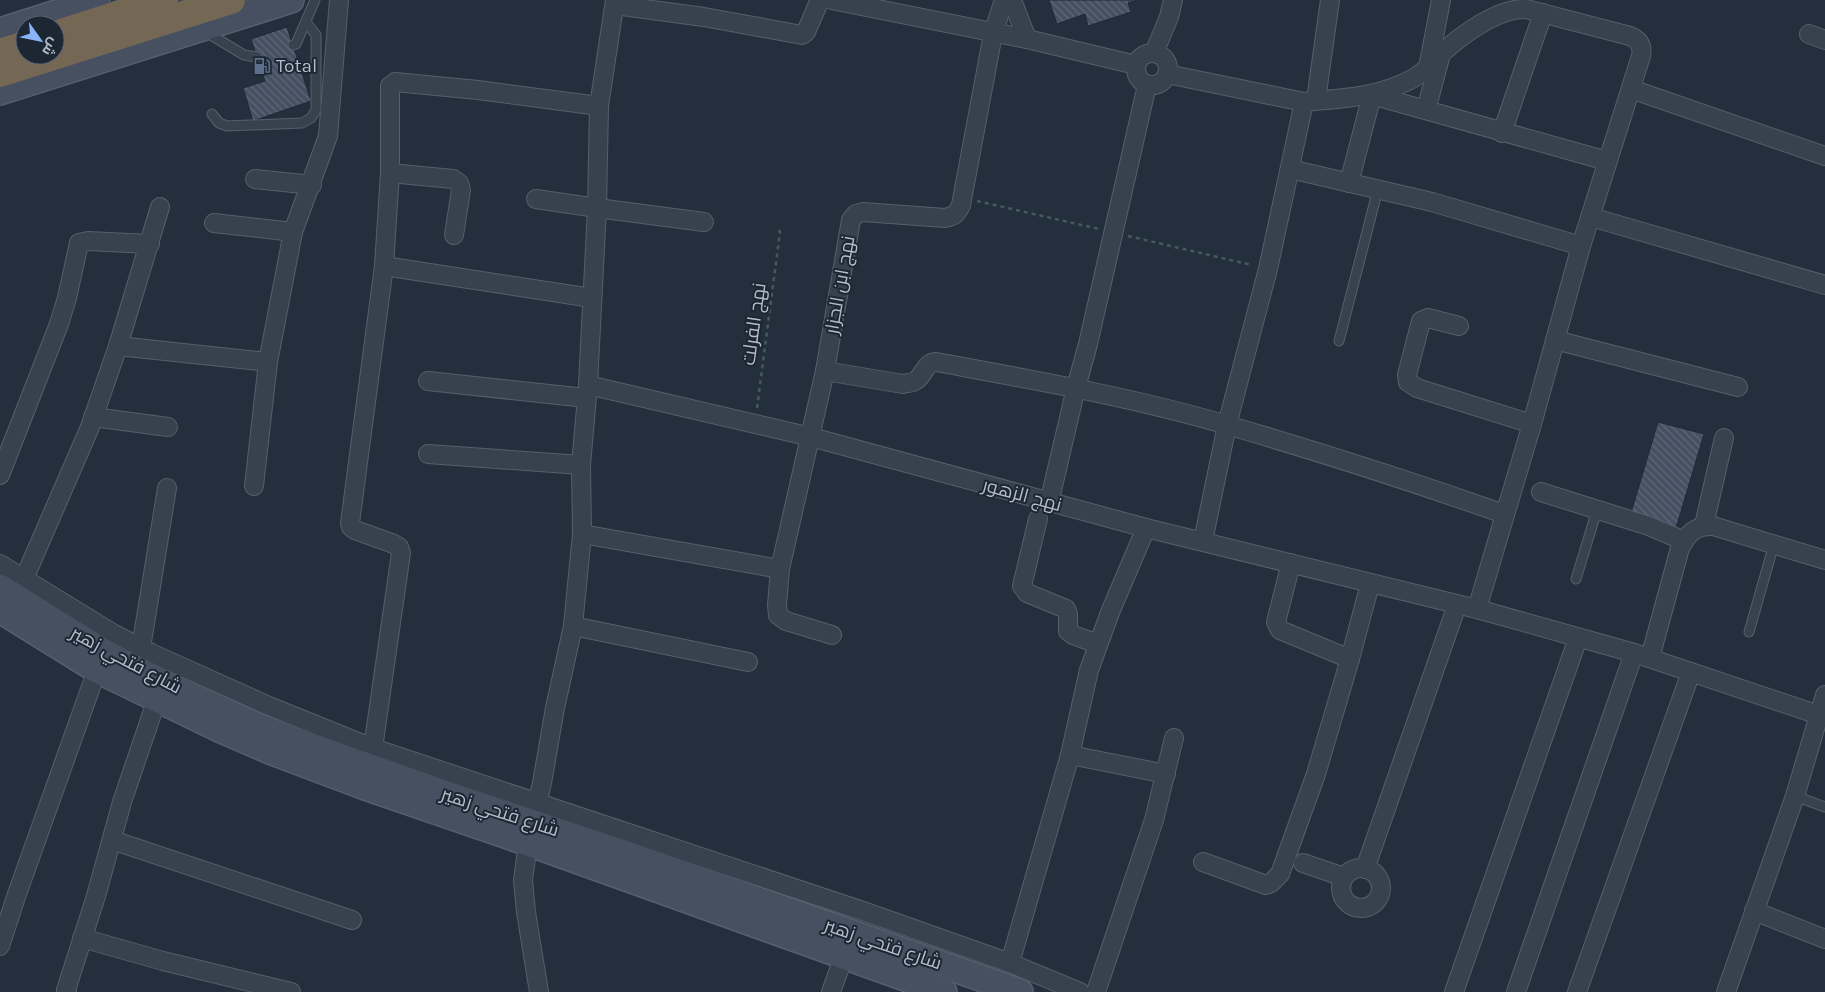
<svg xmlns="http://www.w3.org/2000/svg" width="1825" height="992" font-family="Karla,Cairo,sans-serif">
<defs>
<pattern id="building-back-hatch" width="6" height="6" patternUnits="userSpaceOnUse" patternTransform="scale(1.25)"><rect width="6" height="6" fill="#455162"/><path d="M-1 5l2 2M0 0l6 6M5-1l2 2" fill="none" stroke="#5d6877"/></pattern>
</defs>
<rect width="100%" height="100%" fill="#242f3e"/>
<!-- building -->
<g fill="url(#building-back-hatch)" stroke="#1f2835">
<path d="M 1049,0 L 1138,0 L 1128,3 L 1131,12 L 1088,26 L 1085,14 L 1057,24 Z"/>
<path d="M 287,27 L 311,101 L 253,121 L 243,88 L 265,81 L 251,39 Z"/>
<path d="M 1658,422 L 1704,434 L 1674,535 L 1630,516 Z"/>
</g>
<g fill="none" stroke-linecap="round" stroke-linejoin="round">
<!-- lane casing -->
<g stroke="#565f6c" stroke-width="11">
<g id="lane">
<path d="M 206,32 L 244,55 L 257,57"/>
<path d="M 293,45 L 296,44 L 315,0"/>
<path d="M 212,114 L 219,123 L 227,126 L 302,123 L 311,118 L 316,110 L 316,35 L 306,22"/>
<path d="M 1339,341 L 1378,189"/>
<path d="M 1576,579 L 1597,510"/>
<path d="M 1749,632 L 1774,544"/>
<path d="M 1795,796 L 1825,807"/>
</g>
</g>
<!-- street casing -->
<g stroke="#565f6c" stroke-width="20">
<g id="street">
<path d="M 832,0 L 1027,39 L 1136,65"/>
<path d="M 1012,0 L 1027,39"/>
<path d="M 615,5 L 704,17 L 802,35 L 806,32 L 818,4 L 821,0"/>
<path d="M 1809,34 L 1825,40"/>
<path d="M 1154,53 L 1169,17 L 1173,0"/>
<circle cx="1152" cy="69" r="16"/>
<path d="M 1428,68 L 1441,0"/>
<path d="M 1167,74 L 1304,102 L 1268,269 L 1227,425 L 1203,541"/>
<path d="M 1631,89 L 1825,156"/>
<path d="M 1316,100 L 1330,0"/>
<path d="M 1304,102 C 1343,98 1376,98 1412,79 C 1427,71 1431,63 1443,52 C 1463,34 1498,8 1526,9 L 1630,36 C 1639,40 1643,46 1641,56 L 1581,246 L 1532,424 L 1477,609"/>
<path d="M 1426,110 L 1440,58"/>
<path d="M 1502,133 L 1543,13"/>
<path d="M 1290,169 L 1432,202 L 1581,246"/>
<path d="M 390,173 L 453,179 L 459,183 L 461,190 L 454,235"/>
<path d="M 255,179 L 312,185"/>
<path d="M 1349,183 L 1372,95 L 1607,161"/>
<path d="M 536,199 L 597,208 L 704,222"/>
<path d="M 1591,217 L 1825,285"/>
<path d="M 214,223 L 293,232"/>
<path d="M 384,266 L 592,298"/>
<path d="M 1459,326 L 1428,318 L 1421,321 L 1407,375 L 1408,382 L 1417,388 L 1532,424"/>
<path d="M 1555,340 L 1738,387"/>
<path d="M 118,346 L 268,362"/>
<path d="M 825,371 L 903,384 C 907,383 912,383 915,381 C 925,375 924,363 936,362 C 1033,380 1132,397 1227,425 C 1320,452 1413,482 1504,514"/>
<path d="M 428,381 L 586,398"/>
<path d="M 588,385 L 811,437 L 1146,528 L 1477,609 L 1634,653 L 1819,715"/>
<path d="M 93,417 L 168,427"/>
<path d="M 428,454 L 581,465"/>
<path d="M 0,475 L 59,324 L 67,298 L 79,243 L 88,241 L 150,244"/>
<path d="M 254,486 L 268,362 L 293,232 L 328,136 L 339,0"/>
<path d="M 1541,492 L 1649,526 L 1684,541"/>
<path d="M 1049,503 L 1076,388 L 1088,344 L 1147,85"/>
<path d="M 1038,519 L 1022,586 L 1027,593 L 1066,609 L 1068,614 L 1068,631 L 1073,635 L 1098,644"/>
<path d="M 1704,525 L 1724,438"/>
<path d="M 582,534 L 780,569"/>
<path d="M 1291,563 L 1276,622 L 1280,630 L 1350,659"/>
<path d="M 0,564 L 114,634 L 151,653 L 269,706 L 373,748 L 866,912 L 1010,963 L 1080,992"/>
<path d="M 24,579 L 90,427 L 118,346 L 160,207"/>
<path d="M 573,626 L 748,662"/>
<path d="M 832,635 L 786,621 L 778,615 L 777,605 L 780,569 L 825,371 L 851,220 L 856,214 L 863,212 L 945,218 C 954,216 957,214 961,205 L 993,34 L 1004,0"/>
<path d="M 141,648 L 167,488"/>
<path d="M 1650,658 L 1680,548 C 1688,533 1696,525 1713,526 L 1825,560"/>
<path d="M 373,748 L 401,553 L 399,547 L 394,544 L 355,530 L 351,527 L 350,523 L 384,266 L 390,173 L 390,86 L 395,82 L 478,90 L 599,106"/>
<path d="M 1070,755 L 1166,774"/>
<path d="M 112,840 L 352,920"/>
<path d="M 1203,862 L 1266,885 L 1271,883 L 1280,874 L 1316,774 L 1350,659 L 1370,584"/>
<path d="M 1303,863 L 1344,877"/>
<circle cx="1361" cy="888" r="20"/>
<path d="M 1365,869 L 1457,605"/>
<path d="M 1754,911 L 1825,939"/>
<path d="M 82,938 L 163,961 L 291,992"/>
<path d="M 0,946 L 17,894 L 97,670"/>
<path d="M 1010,963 L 1070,755 L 1089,670 L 1111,610 L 1146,528"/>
<path d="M 67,992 L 66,990 L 96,896 L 122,802 L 157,699"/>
<path d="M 539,992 L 526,912 L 523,880 L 528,843 L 542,783 L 555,708 L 573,626 L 582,534 L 581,465 L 588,385 L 597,208 L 599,106 L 615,0"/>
<path d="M 831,992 L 844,956"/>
<path d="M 1096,992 L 1154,820 L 1174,738"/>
<path d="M 1454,992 L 1578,638"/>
<path d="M 1516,992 L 1634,653"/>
<path d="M 1577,992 L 1691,672"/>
<path d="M 1726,992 L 1795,796 L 1825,695"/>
</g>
</g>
<!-- secondary casing -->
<g stroke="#565f6c" stroke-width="28">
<g id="secondary">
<path d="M 0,31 L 97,0"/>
<path d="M 0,92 L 291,0"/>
<path d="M 0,587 L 104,652 L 164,683 L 260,727 L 308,745 L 447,794 L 627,854 L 1020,992"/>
<path d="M 0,610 L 97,670 L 221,730 L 272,752 L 365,787 L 528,843 L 944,992"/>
</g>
</g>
<!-- highway casing -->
<g stroke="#434c59" stroke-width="30">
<g id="highway">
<path d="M 55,35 L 164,0"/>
<path d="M 0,53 L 25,45"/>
<path d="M 0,73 L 231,0"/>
</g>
</g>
<!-- path -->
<g stroke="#44595c" stroke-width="2.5" stroke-dasharray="4 4" stroke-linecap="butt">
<path d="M 977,201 L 1099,229"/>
<path d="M 1128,236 L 1252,265"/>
<path d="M 757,408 L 780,232 L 778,229"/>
</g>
<!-- lane -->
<use href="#lane" stroke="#38414e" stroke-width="9"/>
<!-- street -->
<use href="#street" stroke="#38414e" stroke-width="18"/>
<!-- secondary -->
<use href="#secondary" stroke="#465061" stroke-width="25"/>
<!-- highway -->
<use href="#highway" stroke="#746855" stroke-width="28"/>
</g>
<!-- icons -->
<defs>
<g id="fuel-bare" transform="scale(1.35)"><path d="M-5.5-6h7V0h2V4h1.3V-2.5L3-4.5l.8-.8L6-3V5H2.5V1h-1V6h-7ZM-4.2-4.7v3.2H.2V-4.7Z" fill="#5c6f8a" stroke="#1d2633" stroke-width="2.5" paint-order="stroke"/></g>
</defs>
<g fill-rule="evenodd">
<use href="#fuel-bare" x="262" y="66"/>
</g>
<g text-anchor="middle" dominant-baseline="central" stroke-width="4" stroke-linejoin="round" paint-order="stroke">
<!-- poi labels -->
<g font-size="19" fill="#b4bcc9" stroke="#1d2633" text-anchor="start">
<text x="276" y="66">Total</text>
</g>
<!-- street labels -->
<g font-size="19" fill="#b4bcc9" stroke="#1d2633">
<text transform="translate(840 285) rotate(-80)">نهج ابن الجزار</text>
<text transform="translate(754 324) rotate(-82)">نهج الفرلت</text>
<text transform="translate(1022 495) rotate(15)">نهج الزهور</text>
<text transform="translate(126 660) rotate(28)">شارع فتحي زهير</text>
<text transform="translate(500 812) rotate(18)">شارع فتحي زهير</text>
<text transform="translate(883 944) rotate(19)">شارع فتحي زهير</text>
</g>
</g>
<!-- north arrow -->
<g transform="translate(40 40) rotate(123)"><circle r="24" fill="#1d2633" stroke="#59626f"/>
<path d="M0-4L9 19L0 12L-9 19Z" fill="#8ab4f8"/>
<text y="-8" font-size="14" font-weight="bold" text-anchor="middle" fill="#b4bcc9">ش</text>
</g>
</svg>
